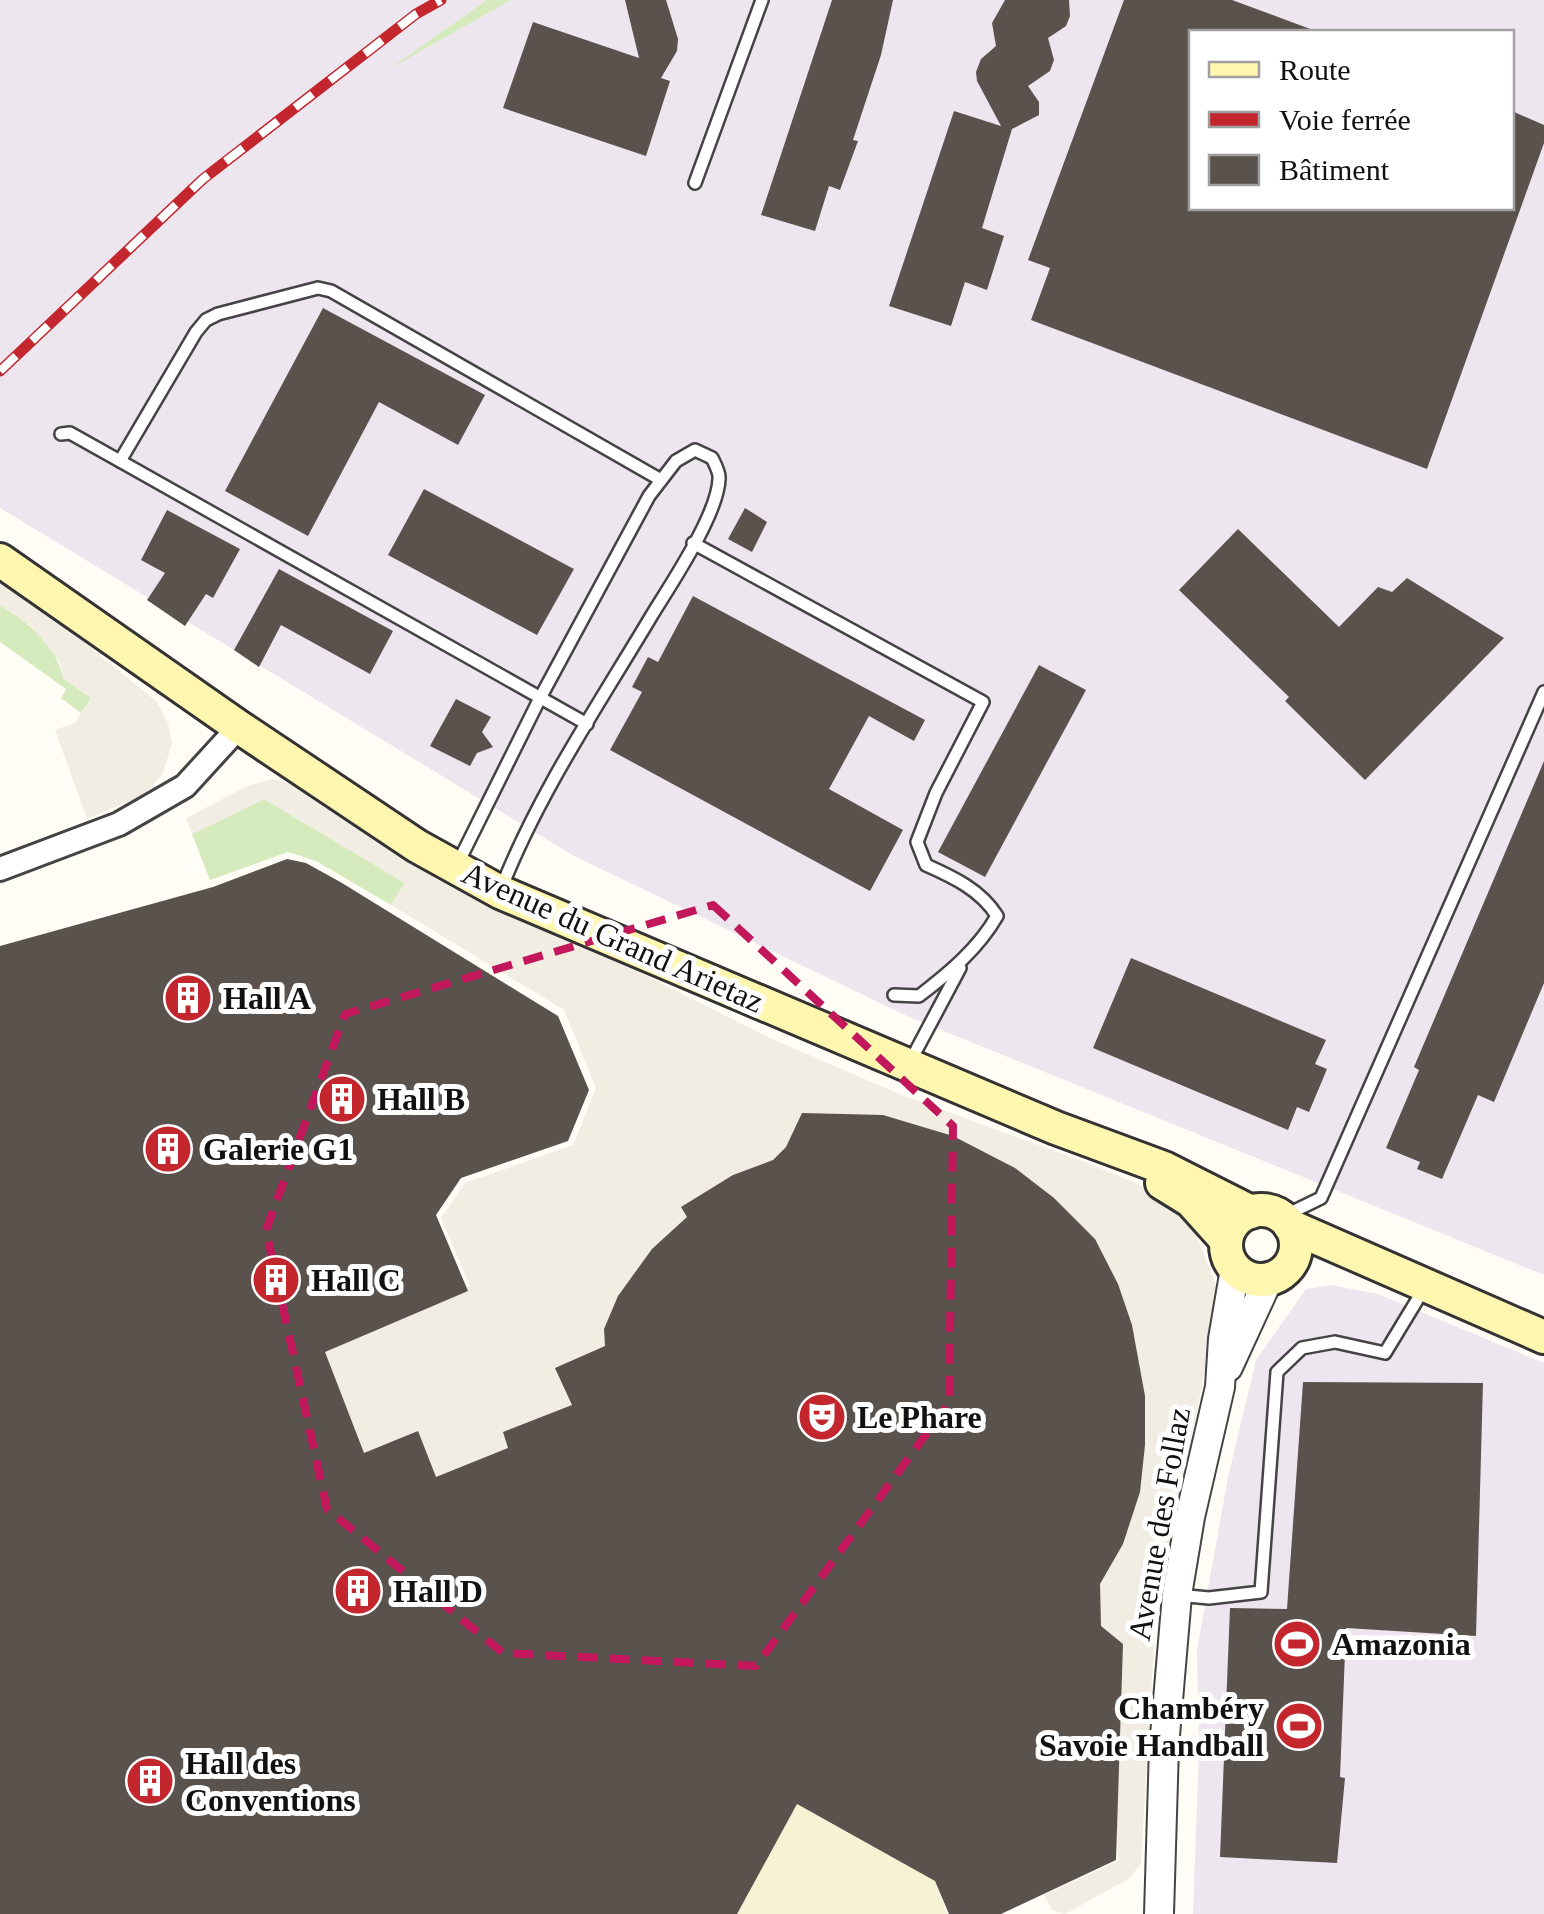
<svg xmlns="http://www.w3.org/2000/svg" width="1544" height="1914" font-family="'Times New Roman',serif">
<rect width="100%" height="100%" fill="#fffdf5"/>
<!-- industrial -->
<g fill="#eee6ef" fill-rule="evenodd">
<path d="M 0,0 L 1544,0 L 1544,1275 L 907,1016 L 574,856 L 0,508 ZM 1192,32 L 1512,32 L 1512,208 L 1192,208 Z"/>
<path d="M 1331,1285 L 1378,1294 L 1544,1363 L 1544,1914 L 1193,1914 L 1199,1749 L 1197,1650 L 1228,1477 L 1256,1360 L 1306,1289 Z"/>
</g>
<!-- farmland -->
<path fill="#f6f3d4" d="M 631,1712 L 935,1881 L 947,1914 L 366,1914 Z"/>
<!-- green -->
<g fill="#d5ebbd">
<path d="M 487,0 L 511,0 L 389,69 Z"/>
<path d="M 0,605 C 29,623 56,644 63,678 L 91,698 L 81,713 L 61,698 L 66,689 L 0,642 Z"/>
<path d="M 264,799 L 405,883 L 391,905 L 316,861 L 288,852 L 210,880 L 192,834 Z"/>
</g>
<!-- plaza -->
<g fill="#f1ede2">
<path d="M 0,577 L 29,597 L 157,702 L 168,723 L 172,743 L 163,773 L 145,794 L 87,819 L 55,730 L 75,723 L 91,698 L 63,678 L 60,662 L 32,627 L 0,605 Z"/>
<path d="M 272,779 L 292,784 L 465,894 L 497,909 L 521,913 L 768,1037 L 899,1094 L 1088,1163 L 1138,1184 L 1181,1211 L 1191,1222 L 1219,1292 L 1218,1306 L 1156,1612 L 1141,1863 L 1130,1878 L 1065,1914 L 1052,1910 L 1044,1895 L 1118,1861 L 1115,1761 L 581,1406 L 574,1623 L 357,1475 L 310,1353 L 470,1286 L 441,1218 L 465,1183 L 573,1145 L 596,1088 L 564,1010 L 391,905 L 405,883 L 264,799 L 192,834 L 186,818 L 250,785 Z"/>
</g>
<!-- building -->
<g fill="#5a524d">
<path d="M 625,0 L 666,0 L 678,39 L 677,51 L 661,78 L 670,81 L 646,156 L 503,108 L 533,22 L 639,58 Z"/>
<path d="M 832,0 L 893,0 L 881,55 L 853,140 L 858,141 L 840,190 L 829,186 L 815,231 L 761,215 Z"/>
<path d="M 1005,0 L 1069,0 L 1070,16 L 1066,26 L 1048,38 L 1054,60 L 1050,71 L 1028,86 L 1039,102 L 1039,115 L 1012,129 L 982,228 L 1004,236 L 987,290 L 965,282 L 951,326 L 889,306 L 954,111 L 1001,126 L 977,81 L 976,72 L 981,59 L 996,46 L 992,23 Z"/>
<path d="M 1124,0 L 1232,0 L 1313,30 L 1312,32 L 1192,32 L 1192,208 L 1512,208 L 1512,111 L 1544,125 L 1544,143 L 1427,469 L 1031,320 L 1050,268 L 1028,260 Z"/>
<path d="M 323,308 L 485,395 L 458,445 L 379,402 L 308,536 L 225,491 Z"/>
<path d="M 424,489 L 574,569 L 537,635 L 388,555 Z"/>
<path d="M 745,508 L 767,522 L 752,552 L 728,539 Z"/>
<path d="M 167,510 L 240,549 L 213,598 L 206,594 L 185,626 L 147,600 L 165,573 L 141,560 Z"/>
<path d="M 1238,529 L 1339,627 L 1378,587 L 1392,592 L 1407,578 L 1504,638 L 1365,780 L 1285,701 L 1289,697 L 1179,590 Z"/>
<path d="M 279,569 L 393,631 L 370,674 L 281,625 L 259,667 L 234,650 Z"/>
<path d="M 693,596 L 925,720 L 914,741 L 869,716 L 829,789 L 903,830 L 870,891 L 610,750 L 642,692 L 632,687 L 648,657 L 658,662 Z"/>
<path d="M 1039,665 L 1086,690 L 985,877 L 938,852 Z"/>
<path d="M 456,699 L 491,717 L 482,732 L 493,747 L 477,753 L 470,766 L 430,746 Z"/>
<path d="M 1544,761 L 1544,983 L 1494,1102 L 1478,1095 L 1442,1179 L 1417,1169 L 1420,1162 L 1386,1148 L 1419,1070 L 1414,1067 Z"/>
<path d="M 287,859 L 306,863 L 342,883 L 558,1016 L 589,1090 L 568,1141 L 461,1178 L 436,1215 L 468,1291 L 325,1352 L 364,1453 L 418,1431 L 436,1477 L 508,1448 L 503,1432 L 572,1405 L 555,1368 L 605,1346 L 604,1329 L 618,1296 L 652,1249 L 687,1217 L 681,1207 L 733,1175 L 773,1160 L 786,1147 L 802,1113 L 883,1115 L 953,1136 L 1015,1168 L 1054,1198 L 1095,1239 L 1118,1284 L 1132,1325 L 1145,1396 L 1145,1445 L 1140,1492 L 1123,1544 L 1100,1584 L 1101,1626 L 1123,1644 L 1116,1860 L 1001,1914 L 949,1914 L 935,1881 L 797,1804 L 737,1914 L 0,1914 L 0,946 L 213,887 Z"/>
<path d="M 1131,958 L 1326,1040 L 1315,1064 L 1327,1069 L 1309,1112 L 1297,1107 L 1288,1130 L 1093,1048 Z"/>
<path d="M 1303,1382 L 1483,1383 L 1476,1636 L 1346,1628 L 1340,1777 L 1345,1778 L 1337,1863 L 1220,1857 L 1230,1608 L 1287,1609 Z"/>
</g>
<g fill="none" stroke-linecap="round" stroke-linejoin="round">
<!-- service casing -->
<g stroke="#444" stroke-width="16">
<g id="service">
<path d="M 695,183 L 762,0"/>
<path d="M 61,434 L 70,433 L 120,461 L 587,724"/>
<path d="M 120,461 L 196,332 L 206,320 L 218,314 L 318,288 L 331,291 L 661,480"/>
<path d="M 693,543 L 983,702 L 936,793 L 917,842 L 926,865 C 953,877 981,890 997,916 C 978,949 949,973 919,996 L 894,995"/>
<path d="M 458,863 L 539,700 L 649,496 L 676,461 L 695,450 L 712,458 C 715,464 720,473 719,479 C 718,514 671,584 652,615 C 599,704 539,792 501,889"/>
<path d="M 910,1062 L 960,968"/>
<path d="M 1282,1217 L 1321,1198 L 1544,692"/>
<path d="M 1177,1595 L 1209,1598 L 1261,1592 L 1277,1372 L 1302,1348 L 1335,1342 L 1385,1353 L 1425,1287"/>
</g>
</g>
<!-- minor casing -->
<g stroke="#444" stroke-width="28">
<path id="minor" d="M 0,869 L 119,824 L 185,786 L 239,727"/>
</g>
<!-- tertiary casing -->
<g stroke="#444" stroke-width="32">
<g id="tertiary">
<path d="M 1228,1367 L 1268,1280"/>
<path d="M 1159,1914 L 1164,1747 L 1177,1595 L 1190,1517 L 1220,1387 L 1223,1339 L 1235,1269"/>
</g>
</g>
<!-- secondary casing -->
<g stroke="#333" stroke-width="38">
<g id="secondary">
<path d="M 0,560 L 239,727 L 417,846 L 500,892 L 1056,1128 L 1164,1168 L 1251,1212"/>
<path d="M 1162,1183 L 1191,1201 L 1226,1240"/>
<circle cx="1261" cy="1245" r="35"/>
<path d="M 1290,1226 L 1544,1337"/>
</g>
</g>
<!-- service -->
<use href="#service" stroke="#fff" stroke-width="11"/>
<!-- minor -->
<use href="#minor" stroke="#fff" stroke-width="22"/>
<!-- tertiary -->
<use href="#tertiary" stroke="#fff" stroke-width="28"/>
<!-- secondary -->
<use href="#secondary" stroke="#fff6b0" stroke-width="32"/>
<!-- rail casing -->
<g stroke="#c4262e" stroke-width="11">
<path id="rail" d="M 0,371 L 203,179 L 416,14 L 441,0"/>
</g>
<!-- rail -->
<use href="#rail" stroke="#fff" stroke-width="8" stroke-dasharray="22" stroke-linecap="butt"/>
</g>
<!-- marked area -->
<path fill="none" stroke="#c2185b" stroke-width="8" stroke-dasharray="20 12" stroke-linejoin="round" d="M 713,905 L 953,1126 L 949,1403 L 756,1666 L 503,1653 L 327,1509 L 266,1230 L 345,1014 Z"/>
<!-- icons -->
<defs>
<g id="building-disc" transform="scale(2.5)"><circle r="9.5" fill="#c4262e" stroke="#fff"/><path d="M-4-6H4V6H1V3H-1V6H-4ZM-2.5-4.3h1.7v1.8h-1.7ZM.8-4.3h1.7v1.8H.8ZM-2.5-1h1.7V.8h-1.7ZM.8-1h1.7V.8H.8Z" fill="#fff"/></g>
<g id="theatre-disc" transform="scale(2.5)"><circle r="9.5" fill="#c4262e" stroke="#fff"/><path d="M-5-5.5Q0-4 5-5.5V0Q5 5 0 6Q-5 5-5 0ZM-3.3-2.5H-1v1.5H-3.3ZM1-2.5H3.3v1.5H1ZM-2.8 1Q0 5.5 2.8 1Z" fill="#fff"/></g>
<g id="stadium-disc" transform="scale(2.5)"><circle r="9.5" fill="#c4262e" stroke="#fff"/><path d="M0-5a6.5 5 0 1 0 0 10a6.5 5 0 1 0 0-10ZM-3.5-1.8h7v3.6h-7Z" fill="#fff"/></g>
</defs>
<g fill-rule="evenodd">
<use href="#building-disc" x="188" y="998"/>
<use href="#building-disc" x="342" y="1099"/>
<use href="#building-disc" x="168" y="1149"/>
<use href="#building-disc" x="276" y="1280"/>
<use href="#theatre-disc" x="822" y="1417"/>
<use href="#building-disc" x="358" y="1591"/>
<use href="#stadium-disc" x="1297" y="1644"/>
<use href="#stadium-disc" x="1299" y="1726"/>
<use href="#building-disc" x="150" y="1781"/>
</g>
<g text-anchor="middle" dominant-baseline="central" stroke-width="10" stroke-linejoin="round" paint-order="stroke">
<!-- street labels -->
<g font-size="32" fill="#111" stroke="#fff">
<text transform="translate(613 937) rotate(24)">Avenue du Grand Arietaz</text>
<text transform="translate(1159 1524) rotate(-80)">Avenue des Follaz</text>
</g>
<!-- poi labels -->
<g font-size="32" font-weight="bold" fill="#111" stroke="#fff" text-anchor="start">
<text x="223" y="998">Hall A</text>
<text x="377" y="1099">Hall B</text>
<text x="203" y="1149">Galerie G1</text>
<text x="311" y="1280">Hall C</text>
<text x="857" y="1417">Le Phare</text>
<text x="393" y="1591">Hall D</text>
<text x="1332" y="1644">Amazonia</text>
<text x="1264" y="1708" text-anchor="end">Chambéry<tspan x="1264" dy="37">Savoie Handball</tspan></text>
<text x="185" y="1763">Hall des<tspan x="185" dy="37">Conventions</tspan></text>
</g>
</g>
<!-- legend -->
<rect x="1189" y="30" width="325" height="180" fill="#ffffff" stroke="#a0a0a0" stroke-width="2.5"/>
<rect x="1209" y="62" width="50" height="15" fill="#fff6b0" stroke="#a0a0a0" stroke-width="2.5"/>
<text x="1279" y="80" font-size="30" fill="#111111">Route</text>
<rect x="1209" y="112" width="50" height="15" fill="#c4262e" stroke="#a0a0a0" stroke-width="2.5"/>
<text x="1279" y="130" font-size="30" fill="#111111">Voie ferrée</text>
<rect x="1209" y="155" width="50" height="30" fill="#5a524d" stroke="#a0a0a0" stroke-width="2.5"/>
<text x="1279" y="180" font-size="30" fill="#111111">Bâtiment</text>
</svg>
